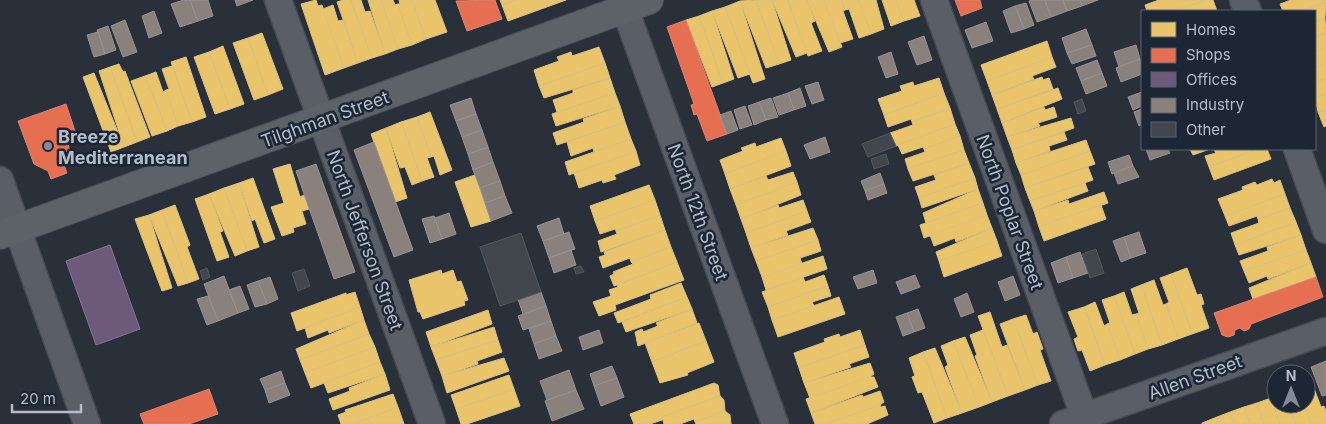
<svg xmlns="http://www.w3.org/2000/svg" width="1326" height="424" font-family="Inter,sans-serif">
<rect width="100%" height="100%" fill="#2a3039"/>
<!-- homes -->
<g fill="#e9c46a" stroke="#d9c287">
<path d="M 316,0 L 318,6 L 322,5 L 344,68 L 325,75 L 301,4 Z"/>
<path d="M 343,0 L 351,0 L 372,58 L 358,63 L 337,2 Z"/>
<path d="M 351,0 L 361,0 L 365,12 L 370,11 L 385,54 L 372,58 Z"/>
<path d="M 368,0 L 381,0 L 398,49 L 385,54 Z"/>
<path d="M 381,0 L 393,0 L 395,5 L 398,4 L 412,45 L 398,49 Z"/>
<path d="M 399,0 L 412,0 L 426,39 L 412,45 L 398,4 L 400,4 Z"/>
<path d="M 412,0 L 435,0 L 447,32 L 426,39 Z"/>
<path d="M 500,0 L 516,0 L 502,5 Z"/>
<path d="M 516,0 L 566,0 L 508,21 L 502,5 Z"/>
<path d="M 756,0 L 772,0 L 791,60 L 779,64 Z"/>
<path d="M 756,0 L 779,64 L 766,68 L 740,1 Z"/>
<path d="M 772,0 L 788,0 L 807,53 L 796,57 Z"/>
<path d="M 788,0 L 807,0 L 815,21 L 811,23 L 822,51 L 808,56 Z"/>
<path d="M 807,0 L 824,0 L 842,47 L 829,52 Z"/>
<path d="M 824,0 L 842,0 L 845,10 L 843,11 L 853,39 L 840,43 Z"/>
<path d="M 842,0 L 859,0 L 871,34 L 859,38 L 849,9 L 845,10 Z"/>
<path d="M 859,0 L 876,0 L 884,29 L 871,34 Z"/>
<path d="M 882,0 L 896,0 L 904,21 L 891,26 Z"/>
<path d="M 896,0 L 914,0 L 920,16 L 904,21 Z"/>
<path d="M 1159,0 L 1206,0 L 1174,11 L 1147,11 L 1145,5 Z"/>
<path d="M 1206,0 L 1213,0 L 1217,11 L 1174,11 Z"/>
<path d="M 1291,0 L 1326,0 L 1326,2 L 1301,11 L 1283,11 L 1280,4 Z"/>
<path d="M 740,1 L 765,79 L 753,83 L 725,7 Z"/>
<path d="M 1326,2 L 1325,18 L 1315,22 L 1315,11 L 1301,11 Z"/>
<path d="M 333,5 L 338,21 L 343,20 L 358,63 L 344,68 L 323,9 Z"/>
<path d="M 725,7 L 750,74 L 738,78 L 712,11 Z"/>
<path d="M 712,11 L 734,79 L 723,83 L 699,16 Z"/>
<path d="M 699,16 L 723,83 L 712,87 L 686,20 Z"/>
<path d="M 1325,18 L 1326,33 L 1315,37 L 1315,22 Z"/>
<path d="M 262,33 L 283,89 L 268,95 L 248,38 Z"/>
<path d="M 1326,33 L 1326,48 L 1315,52 L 1315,37 Z"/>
<path d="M 248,38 L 268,95 L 254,100 L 233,43 Z"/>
<path d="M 1047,41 L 1052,57 L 987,81 L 981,65 Z"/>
<path d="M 223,46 L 244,104 L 230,109 L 209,52 Z"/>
<path d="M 599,47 L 605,63 L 539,86 L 534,70 L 559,61 L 557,57 L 571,52 L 572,56 Z"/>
<path d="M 1326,48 L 1326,64 L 1315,68 L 1315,52 Z"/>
<path d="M 209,52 L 230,109 L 215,114 L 194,57 Z"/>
<path d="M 186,57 L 206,117 L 192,122 L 171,62 Z"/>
<path d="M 1052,57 L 1056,67 L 1032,76 L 1034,79 L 992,95 L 987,81 Z"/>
<path d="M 605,63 L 610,78 L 544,98 L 539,86 Z"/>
<path d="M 119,64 L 123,72 L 125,71 L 150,137 L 137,142 L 110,67 Z"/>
<path d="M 1326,64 L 1326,79 L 1315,83 L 1315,68 Z"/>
<path d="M 172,66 L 192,122 L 178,126 L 166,90 L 169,89 L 162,69 Z"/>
<path d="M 110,67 L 137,142 L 124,147 L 99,71 Z"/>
<path d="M 156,72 L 163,92 L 166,90 L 178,126 L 167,131 L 145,76 Z"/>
<path d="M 94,73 L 124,147 L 111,152 L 83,77 Z"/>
<path d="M 145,76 L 167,131 L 152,136 L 131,81 Z"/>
<path d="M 1042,77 L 1043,80 L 1049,78 L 1053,89 L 997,109 L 992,95 Z"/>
<path d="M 610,78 L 615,93 L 557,112 L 553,100 L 573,93 L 573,90 Z"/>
<path d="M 939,78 L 944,93 L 884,115 L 878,99 L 902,91 L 900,86 L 913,82 L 914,86 Z"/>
<path d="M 1326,79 L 1326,94 L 1315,98 L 1315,83 Z"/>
<path d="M 1058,88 L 1062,99 L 1002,123 L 997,109 Z"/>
<path d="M 615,93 L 620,106 L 556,126 L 552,114 Z"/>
<path d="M 944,93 L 950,108 L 912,122 L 911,119 L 888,127 L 884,115 Z"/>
<path d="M 1326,94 L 1326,110 L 1318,112 L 1315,98 Z"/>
<path d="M 620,106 L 625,122 L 557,145 L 553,133 L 584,122 L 583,119 Z"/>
<path d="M 1044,107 L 1045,110 L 1054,107 L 1057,117 L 1038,123 L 1040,126 L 1007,137 L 1002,123 Z"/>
<path d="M 950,108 L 955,124 L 896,146 L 890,133 L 913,125 L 912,122 Z"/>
<path d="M 1326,110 L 1326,126 L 1324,127 L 1318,112 Z"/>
<path d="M 430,112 L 452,170 L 440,175 L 434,156 L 431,157 L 417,117 Z"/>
<path d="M 417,117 L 431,157 L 427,158 L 434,177 L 422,181 L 401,122 Z"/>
<path d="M 1071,118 L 1074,128 L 1012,150 L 1007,137 Z"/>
<path d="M 401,122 L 422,181 L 412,185 L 405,167 L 400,168 L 386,128 Z"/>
<path d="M 625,122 L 631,139 L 594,152 L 593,148 L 571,156 L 567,142 Z"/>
<path d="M 955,124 L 960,136 L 924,149 L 923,147 L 902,154 L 898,145 Z"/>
<path d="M 386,128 L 407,198 L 395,202 L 371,134 Z"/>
<path d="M 1064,132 L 1067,140 L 1049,146 L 1050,151 L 1016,163 L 1012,150 Z"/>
<path d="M 960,136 L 964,150 L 908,169 L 905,159 L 925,152 L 924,149 Z"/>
<path d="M 781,138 L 786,151 L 725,174 L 720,160 L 743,151 L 741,148 L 755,143 L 756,147 Z"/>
<path d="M 631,139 L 636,151 L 569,175 L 565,162 Z"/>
<path d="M 1086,140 L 1090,151 L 1021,175 L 1016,163 Z"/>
<path d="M 1190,149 L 1210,149 L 1193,155 Z"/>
<path d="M 1218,149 L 1258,149 L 1209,167 L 1205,156 L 1216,153 L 1214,150 Z"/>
<path d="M 1258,149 L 1267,149 L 1271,159 L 1214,180 L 1209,167 Z"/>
<path d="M 964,150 L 969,163 L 913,181 L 908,169 Z"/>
<path d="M 636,151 L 640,165 L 614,175 L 616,179 L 603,183 L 602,180 L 579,188 L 574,173 Z"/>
<path d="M 786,151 L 791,166 L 730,189 L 725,174 Z"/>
<path d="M 1090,151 L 1095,164 L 1025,188 L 1021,175 Z"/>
<path d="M 969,163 L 975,178 L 919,198 L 915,187 L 936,180 L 934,175 Z"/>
<path d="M 290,164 L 300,197 L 304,195 L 309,209 L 302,211 L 306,224 L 293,228 L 294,232 L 282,236 L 271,207 L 284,203 L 273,169 Z"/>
<path d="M 1088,167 L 1093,180 L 1030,201 L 1025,188 Z"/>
<path d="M 793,172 L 797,182 L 736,205 L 730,189 L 766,176 L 768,180 Z"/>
<path d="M 475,175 L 491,221 L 471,227 L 455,182 Z"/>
<path d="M 253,178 L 275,239 L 264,243 L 255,219 L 252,221 L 239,183 Z"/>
<path d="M 975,178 L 978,189 L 922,208 L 919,198 Z"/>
<path d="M 1272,179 L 1274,183 L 1280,180 L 1285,194 L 1225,216 L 1218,199 L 1243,190 L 1242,187 L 1255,182 L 1257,185 Z"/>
<path d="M 797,182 L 801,195 L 741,219 L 736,205 Z"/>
<path d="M 239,183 L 259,247 L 247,251 L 224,188 Z"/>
<path d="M 1085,183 L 1088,191 L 1034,211 L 1030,201 Z"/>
<path d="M 649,185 L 655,200 L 595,221 L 590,206 Z"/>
<path d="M 224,188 L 247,251 L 235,256 L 209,194 Z"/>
<path d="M 978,189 L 983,203 L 926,223 L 923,213 Z"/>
<path d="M 1104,192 L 1108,203 L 1039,227 L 1034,211 L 1068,200 L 1069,204 Z"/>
<path d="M 209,194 L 223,231 L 220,232 L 229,257 L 217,261 L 195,199 Z"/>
<path d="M 1285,194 L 1290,208 L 1258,219 L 1257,216 L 1229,226 L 1225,216 Z"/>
<path d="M 655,200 L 660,215 L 616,231 L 615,229 L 600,234 L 595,221 Z"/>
<path d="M 803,200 L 807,211 L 746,233 L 741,219 L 778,205 L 779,208 Z"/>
<path d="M 983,203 L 987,215 L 924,238 L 920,225 Z"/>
<path d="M 175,205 L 190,245 L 187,247 L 199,279 L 188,283 L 162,210 Z"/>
<path d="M 1101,205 L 1106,219 L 1044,241 L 1039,227 Z"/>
<path d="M 1290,208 L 1296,222 L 1235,245 L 1231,233 L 1259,223 L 1258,219 Z"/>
<path d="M 162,210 L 188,283 L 178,286 L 149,215 Z"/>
<path d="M 807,211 L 811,222 L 786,231 L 788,235 L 751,248 L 746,233 Z"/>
<path d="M 149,215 L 172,288 L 162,291 L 135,219 Z"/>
<path d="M 660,215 L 665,230 L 601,252 L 598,241 L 617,234 L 616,231 Z"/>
<path d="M 987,215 L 992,228 L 956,242 L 955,238 L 934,246 L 930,235 Z"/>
<path d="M 1296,222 L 1301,235 L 1239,255 L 1235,245 Z"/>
<path d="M 813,228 L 818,240 L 756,261 L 751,248 Z"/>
<path d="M 992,228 L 997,241 L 939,261 L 936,252 Z"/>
<path d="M 665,230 L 671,247 L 631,262 L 630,258 L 603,268 L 599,257 L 605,255 L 604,252 Z"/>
<path d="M 1301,235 L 1306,250 L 1244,271 L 1240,261 L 1268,251 L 1267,247 Z"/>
<path d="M 818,240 L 821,251 L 800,258 L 802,264 L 762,277 L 756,261 Z"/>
<path d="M 997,241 L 1002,256 L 944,277 L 939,261 Z"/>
<path d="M 671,247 L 677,262 L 614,286 L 610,276 L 614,274 L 613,272 L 633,264 L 631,262 Z"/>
<path d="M 1306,250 L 1311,263 L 1268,279 L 1267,276 L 1249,283 L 1244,271 Z"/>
<path d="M 823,256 L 827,269 L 766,290 L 762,277 Z"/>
<path d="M 677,262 L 684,280 L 615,305 L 616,310 L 599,316 L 593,302 L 611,296 L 609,290 L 618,287 L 617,285 Z"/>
<path d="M 1311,263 L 1316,277 L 1253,299 L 1249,288 Z"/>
<path d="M 1187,268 L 1197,295 L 1201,294 L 1204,304 L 1201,305 L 1209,328 L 1192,334 L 1171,274 Z"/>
<path d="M 441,270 L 442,274 L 453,270 L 457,282 L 461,281 L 468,300 L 464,301 L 465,305 L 423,319 L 420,312 L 418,312 L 409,280 Z"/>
<path d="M 1171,274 L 1192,334 L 1178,339 L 1166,304 L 1169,302 L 1160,278 Z"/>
<path d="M 824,275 L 828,286 L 768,307 L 762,292 L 803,277 L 805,282 Z"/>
<path d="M 1154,280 L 1163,305 L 1166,304 L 1178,339 L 1162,345 L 1141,285 Z"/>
<path d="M 681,283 L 687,297 L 618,323 L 614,313 L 651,299 L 650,295 Z"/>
<path d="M 1141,285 L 1162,345 L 1148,349 L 1136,314 L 1139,313 L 1131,289 Z"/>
<path d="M 828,286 L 831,296 L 812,302 L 814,306 L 772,320 L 768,307 Z"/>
<path d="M 355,292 L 360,307 L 297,331 L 291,313 L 346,293 L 346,295 Z"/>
<path d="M 1124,292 L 1132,315 L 1136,314 L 1148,349 L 1135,354 L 1114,296 Z"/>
<path d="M 1114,296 L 1135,354 L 1120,360 L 1107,324 L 1110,323 L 1102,300 Z"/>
<path d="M 687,297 L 692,309 L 626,332 L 622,322 Z"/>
<path d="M 839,297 L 845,314 L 778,337 L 772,320 Z"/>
<path d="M 1095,302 L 1104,326 L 1107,324 L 1120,360 L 1105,365 L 1084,307 Z"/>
<path d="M 360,307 L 364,320 L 329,333 L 328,330 L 308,338 L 305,328 Z"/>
<path d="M 1084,307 L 1105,365 L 1090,371 L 1082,350 L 1078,351 L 1074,339 L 1078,337 L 1068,312 Z"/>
<path d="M 692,309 L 697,323 L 638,346 L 635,332 L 642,329 L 643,332 L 658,326 L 656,323 Z"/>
<path d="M 488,310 L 492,324 L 431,347 L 426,332 Z"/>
<path d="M 990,312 L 1002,347 L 1007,345 L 1025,390 L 1008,396 L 978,316 Z"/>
<path d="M 1026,315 L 1033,334 L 1037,332 L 1043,349 L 1040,350 L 1051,381 L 1038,385 L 1013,319 Z"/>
<path d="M 1013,319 L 1038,385 L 1025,390 L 1000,324 Z"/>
<path d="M 364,320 L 369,334 L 300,360 L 296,349 Z"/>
<path d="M 699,323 L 706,341 L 652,362 L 645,343 Z"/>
<path d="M 494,327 L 498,340 L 436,360 L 431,347 Z"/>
<path d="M 860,330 L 865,345 L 799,368 L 794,353 L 825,342 L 824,339 L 839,334 L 840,337 Z"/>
<path d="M 983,330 L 1008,396 L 992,402 L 975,356 L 977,355 L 970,335 Z"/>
<path d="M 369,334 L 375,347 L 305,373 L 300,360 Z"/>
<path d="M 965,337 L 992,402 L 979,407 L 953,341 Z"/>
<path d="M 498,340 L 502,352 L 477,361 L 478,364 L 442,376 L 436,360 Z"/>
<path d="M 706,341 L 714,362 L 687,373 L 688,375 L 660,383 L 652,362 Z"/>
<path d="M 953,341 L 979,407 L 962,413 L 945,367 L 948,365 L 941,346 Z"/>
<path d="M 865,345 L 869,357 L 849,364 L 851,367 L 804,383 L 799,368 Z"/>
<path d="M 375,347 L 380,362 L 311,388 L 305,373 Z"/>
<path d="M 935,348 L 962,413 L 947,418 L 923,352 Z"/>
<path d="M 923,352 L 947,418 L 934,423 L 922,392 L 918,393 L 912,377 L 915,376 L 909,358 Z"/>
<path d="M 504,358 L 509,371 L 447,393 L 442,376 Z"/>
<path d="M 380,362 L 385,374 L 328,393 L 324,383 Z"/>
<path d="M 870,363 L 874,374 L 870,377 L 810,398 L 804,383 Z"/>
<path d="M 385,374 L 390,390 L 333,410 L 329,399 L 350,391 L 349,388 Z"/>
<path d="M 509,375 L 514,389 L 456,409 L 451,395 Z"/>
<path d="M 870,377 L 874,377 L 878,387 L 811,413 L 806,399 Z"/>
<path d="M 714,383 L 718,385 L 720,396 L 662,417 L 662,420 L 650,424 L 634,424 L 630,414 Z"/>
<path d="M 1312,383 L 1321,407 L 1324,406 L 1326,411 L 1326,424 L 1311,424 L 1304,404 L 1306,404 L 1306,385 Z"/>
<path d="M 514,389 L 520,406 L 467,424 L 461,424 L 456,409 Z"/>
<path d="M 880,391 L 884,402 L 880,405 L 826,424 L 815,424 L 811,413 L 862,395 L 863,397 Z"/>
<path d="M 393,394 L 398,407 L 353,424 L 341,424 L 338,415 L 346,412 L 345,410 Z"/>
<path d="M 720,396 L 724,400 L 725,411 L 695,422 L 694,419 L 680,424 L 664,424 L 662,417 Z"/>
<path d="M 1276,396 L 1276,404 L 1288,404 L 1296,424 L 1280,424 L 1271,398 Z"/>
<path d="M 1271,398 L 1280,424 L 1264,424 L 1257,403 Z"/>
<path d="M 1257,403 L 1264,424 L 1250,424 L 1244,407 Z"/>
<path d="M 1288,404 L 1304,404 L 1311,424 L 1296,424 Z"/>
<path d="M 880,405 L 881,407 L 885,406 L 888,415 L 867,424 L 826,424 Z"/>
<path d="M 398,407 L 404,424 L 353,424 Z"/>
<path d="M 1244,407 L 1250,424 L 1234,424 L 1230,412 Z"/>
<path d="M 725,411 L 730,415 L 731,424 L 696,424 L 695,422 Z"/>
<path d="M 1230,412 L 1234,424 L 1219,424 L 1217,417 Z"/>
<path d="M 1217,417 L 1219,424 L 1202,424 L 1202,423 Z"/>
</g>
<!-- shops -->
<g fill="#e76f51" stroke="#d88675">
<path d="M 495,0 L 502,19 L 467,31 L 456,1 Z"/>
<path d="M 955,0 L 980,0 L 982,8 L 961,16 Z"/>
<path d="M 686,20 L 727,134 L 707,141 L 697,114 L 694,115 L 691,105 L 694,104 L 667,27 Z"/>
<path d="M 66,104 L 77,137 L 67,141 L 70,151 L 64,165 L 67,173 L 51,179 L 48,171 L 34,164 L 18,121 Z"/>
<path d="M 1316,277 L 1323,297 L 1251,324 L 1249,329 L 1244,331 L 1240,328 L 1235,330 L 1234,335 L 1228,337 L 1222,335 L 1214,313 Z"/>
<path d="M 209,389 L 218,414 L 189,424 L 144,424 L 140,414 Z"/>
</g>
<!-- offices -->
<path fill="#6d597a" stroke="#827792" d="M 110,245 L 140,329 L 96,345 L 66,261 Z"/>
<!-- industry -->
<g fill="#8a817c" stroke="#979393">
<path d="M 184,0 L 190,0 L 198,21 L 180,27 L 171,4 Z"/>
<path d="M 190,0 L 208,0 L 213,16 L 198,21 Z"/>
<path d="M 235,0 L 253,0 L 237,6 Z"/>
<path d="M 1033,0 L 1045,0 L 1051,17 L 1037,22 L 1029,1 Z"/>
<path d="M 1045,0 L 1063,0 L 1067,11 L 1051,17 Z"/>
<path d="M 1063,0 L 1080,0 L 1082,6 L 1067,11 Z"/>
<path d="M 1080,0 L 1098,0 L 1082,6 Z"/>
<path d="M 1026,3 L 1034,25 L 1024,29 L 1015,6 Z"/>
<path d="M 1015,6 L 1024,29 L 1011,33 L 1003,11 Z"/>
<path d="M 154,11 L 162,33 L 149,38 L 142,16 Z"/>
<path d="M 125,20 L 137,52 L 123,57 L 111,26 Z"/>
<path d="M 986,22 L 993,41 L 972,48 L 965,30 Z"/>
<path d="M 108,26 L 116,50 L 105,54 L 97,30 Z"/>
<path d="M 1086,29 L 1092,45 L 1067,53 L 1062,38 Z"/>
<path d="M 98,32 L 105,54 L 94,57 L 87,35 Z"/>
<path d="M 924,36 L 932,60 L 917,65 L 908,42 Z"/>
<path d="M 1092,45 L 1096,56 L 1072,64 L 1067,53 Z"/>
<path d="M 1136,45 L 1140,59 L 1119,67 L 1114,52 Z"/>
<path d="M 891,52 L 898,74 L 886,78 L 878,57 Z"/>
<path d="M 1140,59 L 1142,74 L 1121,82 L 1116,68 Z"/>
<path d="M 1097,60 L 1102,73 L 1081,81 L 1076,68 Z"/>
<path d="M 1102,73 L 1107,86 L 1086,94 L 1081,81 Z"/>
<path d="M 818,82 L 824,100 L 812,104 L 805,86 Z"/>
<path d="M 800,88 L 806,106 L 794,110 L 788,93 Z"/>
<path d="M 1142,92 L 1142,106 L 1133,110 L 1128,97 Z"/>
<path d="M 788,93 L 794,110 L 779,115 L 773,98 Z"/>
<path d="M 471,98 L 476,114 L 456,121 L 450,105 Z"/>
<path d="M 771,98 L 778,117 L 766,120 L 759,102 Z"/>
<path d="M 759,102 L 766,120 L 754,125 L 748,106 Z"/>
<path d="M 745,106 L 752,125 L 740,129 L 734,110 Z"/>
<path d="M 1142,109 L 1142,124 L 1139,126 L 1134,112 Z"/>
<path d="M 731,111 L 738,130 L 727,134 L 720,115 Z"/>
<path d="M 476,114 L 482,130 L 462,137 L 456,121 Z"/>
<path d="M 482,130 L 488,147 L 468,154 L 462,137 Z"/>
<path d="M 825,137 L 830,152 L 810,159 L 804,145 Z"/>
<path d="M 374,142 L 413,250 L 394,257 L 354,150 Z"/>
<path d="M 488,147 L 493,162 L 473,170 L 468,154 Z"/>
<path d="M 1146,149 L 1168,149 L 1170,153 L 1150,160 Z"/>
<path d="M 1129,155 L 1133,166 L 1112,174 L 1108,162 Z"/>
<path d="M 493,162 L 500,181 L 480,188 L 473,170 Z"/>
<path d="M 316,164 L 355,272 L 334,279 L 296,171 Z"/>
<path d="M 1133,166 L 1139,177 L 1118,184 L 1114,173 Z"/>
<path d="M 880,173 L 884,184 L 865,191 L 861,181 Z"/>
<path d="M 500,181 L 505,196 L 485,203 L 480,188 Z"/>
<path d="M 884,184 L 887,193 L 868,200 L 865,191 Z"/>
<path d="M 505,196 L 512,213 L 491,221 L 485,203 Z"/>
<path d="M 449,213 L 456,234 L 442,239 L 435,218 Z"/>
<path d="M 434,216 L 442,239 L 430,243 L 422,219 Z"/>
<path d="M 559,218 L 564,234 L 543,241 L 537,226 Z"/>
<path d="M 569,232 L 575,249 L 549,258 L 543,241 Z"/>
<path d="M 1139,232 L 1146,253 L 1131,258 L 1124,237 Z"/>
<path d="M 1124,237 L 1131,258 L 1121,262 L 1113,241 Z"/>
<path d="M 571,250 L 576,265 L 554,273 L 549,258 Z"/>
<path d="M 1080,252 L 1088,273 L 1073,278 L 1066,257 Z"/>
<path d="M 1066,257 L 1073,278 L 1058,283 L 1051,263 Z"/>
<path d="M 873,270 L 877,283 L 858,289 L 853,277 Z"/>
<path d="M 915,275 L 920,287 L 901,294 L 896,282 Z"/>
<path d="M 224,276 L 238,313 L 218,321 L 204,284 Z"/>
<path d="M 1013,276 L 1020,295 L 1005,301 L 998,282 Z"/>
<path d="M 270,277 L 278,299 L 267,304 L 258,281 Z"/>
<path d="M 258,281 L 267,304 L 255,307 L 247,285 Z"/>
<path d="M 240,286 L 249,309 L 238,313 L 229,290 Z"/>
<path d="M 541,292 L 546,306 L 523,314 L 518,299 Z"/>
<path d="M 967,293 L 974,312 L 961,317 L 954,299 Z"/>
<path d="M 208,296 L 218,321 L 207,325 L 197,299 Z"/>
<path d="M 546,306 L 551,321 L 523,330 L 518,316 Z"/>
<path d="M 918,309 L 925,328 L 914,332 L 907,313 Z"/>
<path d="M 907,313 L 914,332 L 903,336 L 896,317 Z"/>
<path d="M 551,321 L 556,336 L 534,344 L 529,329 Z"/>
<path d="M 599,330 L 603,343 L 583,350 L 579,337 Z"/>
<path d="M 556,336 L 562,351 L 539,359 L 534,344 Z"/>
<path d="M 1326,361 L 1326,395 L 1322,396 L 1311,367 Z"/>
<path d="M 612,366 L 617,378 L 594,386 L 590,374 Z"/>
<path d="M 569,370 L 576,390 L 547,400 L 540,381 Z"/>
<path d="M 281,371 L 285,383 L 265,390 L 260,379 Z"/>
<path d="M 617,378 L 624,397 L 601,406 L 594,386 Z"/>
<path d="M 285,383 L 290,395 L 269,403 L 265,390 Z"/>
<path d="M 576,390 L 584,409 L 552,421 L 545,401 Z"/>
</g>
<!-- building -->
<g fill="#42474e" stroke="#525861">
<path d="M 1082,99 L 1086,111 L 1078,114 L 1074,102 Z"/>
<path d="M 890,133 L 896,146 L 868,157 L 862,144 Z"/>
<path d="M 886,154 L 889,164 L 874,169 L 871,159 Z"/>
<path d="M 521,233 L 541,292 L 500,306 L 480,247 Z"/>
<path d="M 1096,249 L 1104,273 L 1090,278 L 1082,254 Z"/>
<path d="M 581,266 L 584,272 L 576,274 L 574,268 Z"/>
<path d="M 207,268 L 210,277 L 203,280 L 200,271 Z"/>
<path d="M 304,269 L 310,286 L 298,291 L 292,273 Z"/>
</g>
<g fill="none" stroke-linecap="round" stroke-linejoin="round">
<!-- minor casing -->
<g stroke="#464b52" stroke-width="29">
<g id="minor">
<path d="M 278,0 L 432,424"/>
<path d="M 934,0 L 1087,424"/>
<path d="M 1243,0 L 1248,11"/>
<path d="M 625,9 L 775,424"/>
<path d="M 1297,149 L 1326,230"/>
<path d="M 0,180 L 87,424"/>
<path d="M 1063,424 L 1326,331"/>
</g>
</g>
<!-- major casing -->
<g stroke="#484d56" stroke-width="30">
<path id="major" d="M 0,235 L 649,0"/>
</g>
<!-- minor -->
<use href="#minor" stroke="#5a5f67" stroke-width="26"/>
<!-- major -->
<use href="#major" stroke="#5d6168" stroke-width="28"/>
</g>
<!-- markers -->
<circle fill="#848b97" stroke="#1d2634" stroke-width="2" cx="48" cy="146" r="5"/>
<g text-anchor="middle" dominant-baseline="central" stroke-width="5" stroke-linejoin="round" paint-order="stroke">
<!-- street labels -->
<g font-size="18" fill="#b4bcca" stroke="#1d2634">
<text transform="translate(325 119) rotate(-20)">Tilghman Street</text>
<text transform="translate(698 212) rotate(70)">North 12th Street</text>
<text transform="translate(1010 212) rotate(70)">North Poplar Street</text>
<text transform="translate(365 240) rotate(70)">North Jefferson Street</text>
<text transform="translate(1195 377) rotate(-20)">Allen Street</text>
</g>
<!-- poi labels -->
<g font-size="18" font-weight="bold" fill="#b4bcca" stroke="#1d2634" text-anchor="start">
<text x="58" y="136">Breeze<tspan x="58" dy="21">Mediterranean</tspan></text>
</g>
</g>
<!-- legend -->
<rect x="1141" y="10" width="175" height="140" fill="#1d2634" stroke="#596270"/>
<rect x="1151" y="22" width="25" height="15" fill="#e9c46a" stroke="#596270"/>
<text x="1186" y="35" font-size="15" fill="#b4bcca">Homes</text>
<rect x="1151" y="48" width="25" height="15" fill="#e76f51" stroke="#596270"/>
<text x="1186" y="60" font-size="15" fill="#b4bcca">Shops</text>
<rect x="1151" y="72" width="25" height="15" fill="#6d597a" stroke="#596270"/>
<text x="1186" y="85" font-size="15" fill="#b4bcca">Offices</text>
<rect x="1151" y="98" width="25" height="15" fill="#8a817c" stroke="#596270"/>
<text x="1186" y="110" font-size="15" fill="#b4bcca">Industry</text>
<rect x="1151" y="122" width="25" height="15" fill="#42474e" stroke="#596270"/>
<text x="1186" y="135" font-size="15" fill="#b4bcca">Other</text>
<!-- north arrow -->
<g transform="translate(1291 389)"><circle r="24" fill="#1d2634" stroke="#596270"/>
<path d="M0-4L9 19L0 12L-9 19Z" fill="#848b97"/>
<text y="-8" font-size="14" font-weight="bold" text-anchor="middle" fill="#b4bcca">N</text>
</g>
<!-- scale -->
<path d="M12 404v8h69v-8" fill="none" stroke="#b4bcca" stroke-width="2.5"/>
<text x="20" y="404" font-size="15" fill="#b4bcca" stroke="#1d2634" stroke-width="4" paint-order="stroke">20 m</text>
</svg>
